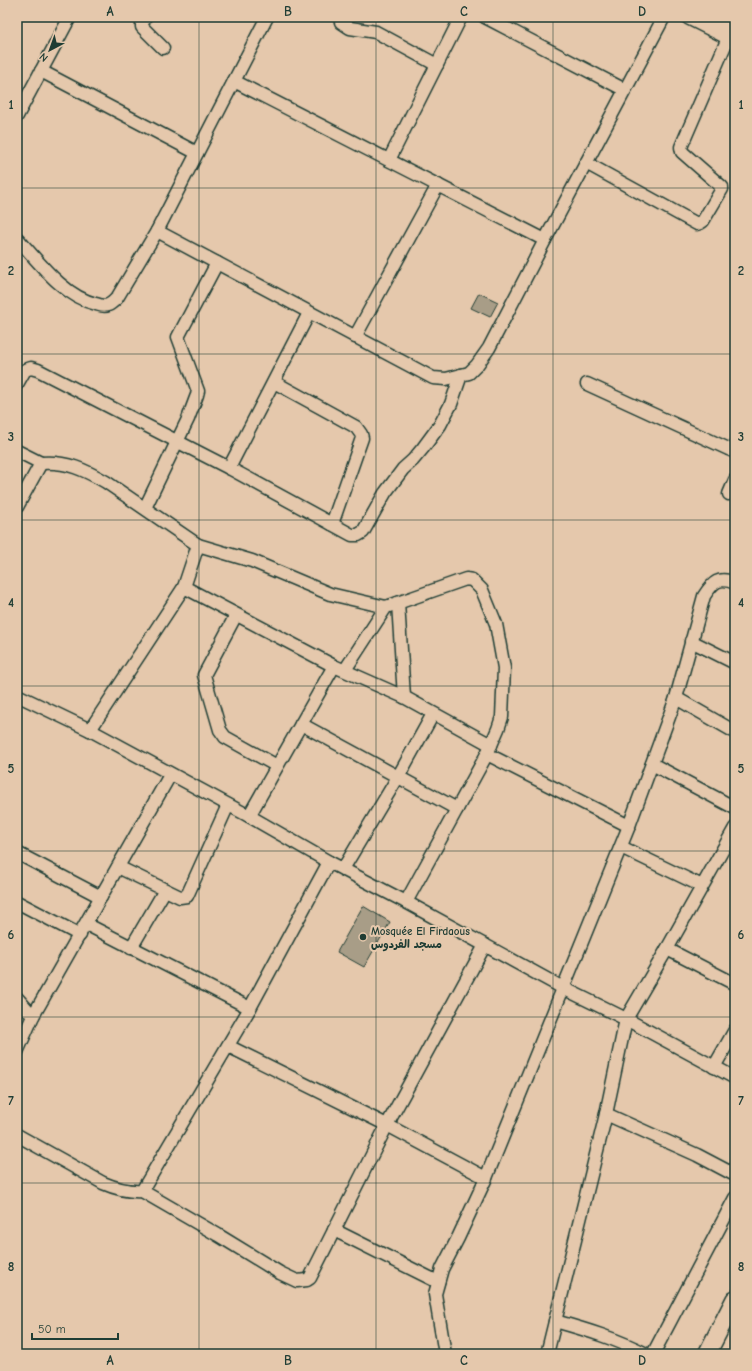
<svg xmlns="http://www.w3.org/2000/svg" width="752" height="1371" font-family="'Comic Neue','Playpen Sans Arabic',sans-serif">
<rect width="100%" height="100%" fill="#e5c8ac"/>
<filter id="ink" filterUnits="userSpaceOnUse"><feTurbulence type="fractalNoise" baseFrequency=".025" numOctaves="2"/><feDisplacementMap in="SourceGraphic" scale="8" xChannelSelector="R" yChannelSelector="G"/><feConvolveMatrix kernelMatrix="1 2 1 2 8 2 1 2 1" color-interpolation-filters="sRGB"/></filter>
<g filter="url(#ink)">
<!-- building -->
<g fill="#a89d87" stroke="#1f3d34">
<path d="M 479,293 L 498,302 L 490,317 L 471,308 Z"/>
<path d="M 363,906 L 390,922 L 364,967 L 337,952 Z"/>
</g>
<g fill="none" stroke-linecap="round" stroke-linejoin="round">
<!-- minor casing -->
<g stroke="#1f3d34" stroke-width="15">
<g id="minor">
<path d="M 145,17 L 142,24 L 142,27 L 163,48"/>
<path d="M 267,17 L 157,231 L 433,378 L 446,379 L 469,373 L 477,365 L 489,348 L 545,240 L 664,17"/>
<path d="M 340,17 L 341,22 L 350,28 L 376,32 L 437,65"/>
<path d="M 485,17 L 625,90"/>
<path d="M 41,71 L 197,153"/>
<path d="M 234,81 L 545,240"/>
<path d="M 17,116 L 70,17"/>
<path d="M 389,160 L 461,17"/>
<path d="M 586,163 L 697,224 L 700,223 L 703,221 L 722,189 L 722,187 L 682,152 L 681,147 L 732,29"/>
<path d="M 17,238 C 38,261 64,297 96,304 C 100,305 104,307 108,305 C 111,304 115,300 117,298 L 157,231"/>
<path d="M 355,337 L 438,185"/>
<path d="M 274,382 L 356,427 L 361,434 L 362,438 L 332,524"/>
<path d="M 17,384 L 25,370 L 31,368 L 38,370 L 229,468 L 352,535 L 358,535 L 363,532 L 385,493 L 403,469 L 413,460 L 423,448 L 440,425 L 451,404 L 461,375"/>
<path d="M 587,384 L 735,452"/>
<path d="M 17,451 L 41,463 L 17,507"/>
<path d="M 41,463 C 67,461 85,470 106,482 L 198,545 L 184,587"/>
<path d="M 229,468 L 309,313"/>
<path d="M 729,494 L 735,480"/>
<path d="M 145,508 L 188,419 L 197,395 L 198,391 L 178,337 L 217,263"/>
<path d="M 198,545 L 252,561 L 330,594 L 386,607"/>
<path d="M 398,603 L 404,697"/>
<path d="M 236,615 L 204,675 L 220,730 L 225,737 L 277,766"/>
<path d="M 691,641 L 735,663"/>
<path d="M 345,670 L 386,607 L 466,579 L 472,580 L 482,590 L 496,624 L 504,668 L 502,717 L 498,729 L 487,754"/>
<path d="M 17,695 L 90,730 L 249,816 L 329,862 L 406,902 L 563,988 L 626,1019 L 735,1078"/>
<path d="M 676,698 L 735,732"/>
<path d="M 301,724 L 457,809"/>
<path d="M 90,730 L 184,587 L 334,666 L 404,697 L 491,745"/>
<path d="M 652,764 L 735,808"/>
<path d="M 249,816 L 334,666"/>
<path d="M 621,847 L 702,886"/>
<path d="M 17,853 L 101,897"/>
<path d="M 118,867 L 180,897 L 187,896 L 228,805"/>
<path d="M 343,869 L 398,777 L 433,714"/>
<path d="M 17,902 L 80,935"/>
<path d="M 406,902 L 487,754 L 629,826"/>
<path d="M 86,924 L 250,1008"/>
<path d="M 131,948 L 165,890"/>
<path d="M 667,949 L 735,984"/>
<path d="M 17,998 L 33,1016"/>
<path d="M 228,1046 L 387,1125 L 486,1178"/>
<path d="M 17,1052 L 33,1016 L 170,775"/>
<path d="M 714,1067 L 735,1030"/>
<path d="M 606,1114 L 697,1155 L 735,1175"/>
<path d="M 17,1135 L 103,1183 C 117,1189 128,1192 142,1191 L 250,1008 L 329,862"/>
<path d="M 142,1191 L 218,1235 L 280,1273 L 297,1281 L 307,1280 L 310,1278 L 387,1125 L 485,945"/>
<path d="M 334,1230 L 438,1282"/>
<path d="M 555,1321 C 587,1330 617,1339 646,1354"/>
<path d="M 445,1354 L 435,1294 L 442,1269 L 458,1238 L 486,1178 L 629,826 L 676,698 L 704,596 C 713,582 719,576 735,583"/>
<path d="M 547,1354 L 606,1114 L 626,1019 L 667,949 L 735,828"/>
<path d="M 653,1354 L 735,1198"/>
</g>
</g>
<!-- major casing -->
<g stroke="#1f3d34" stroke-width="18">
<g id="major">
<path d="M 689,17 L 735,40"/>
<path d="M 713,17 L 735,29"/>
</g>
</g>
<!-- highway casing -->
<g stroke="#1f3d34" stroke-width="20">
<path id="highway" d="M 707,1354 L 735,1299"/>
</g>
<!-- minor -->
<use href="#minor" stroke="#e5c8ac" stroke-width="12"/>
<!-- major -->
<use href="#major" stroke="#e5c8ac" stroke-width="15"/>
<!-- highway -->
<use href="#highway" stroke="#e5c8ac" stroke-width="17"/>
</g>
</g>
<!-- grid -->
<path fill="none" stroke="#1f3d34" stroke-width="1" stroke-opacity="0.55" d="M 199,17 L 199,1354M 376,17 L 376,1354M 553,17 L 553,1354M 17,188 L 735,188M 17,354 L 735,354M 17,520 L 735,520M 17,686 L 735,686M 17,851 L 735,851M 17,1017 L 735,1017M 17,1183 L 735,1183"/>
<!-- markers -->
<circle fill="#1f3d34" stroke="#e5c8ac" stroke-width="1.5" cx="363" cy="937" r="4"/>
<g text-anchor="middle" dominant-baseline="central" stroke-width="4" stroke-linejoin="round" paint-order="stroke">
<!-- poi labels -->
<g font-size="11" font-weight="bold" fill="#1f3d34" stroke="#e5c8ac" text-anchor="start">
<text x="371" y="931">Mosquée El Firdaous<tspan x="371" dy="13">مسجد الفردوس</tspan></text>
</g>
</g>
<!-- margin -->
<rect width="752" height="1371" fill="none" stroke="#e5c8ac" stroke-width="44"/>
<!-- north arrow -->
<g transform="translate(50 50) rotate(221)" stroke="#e5c8ac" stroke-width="3" paint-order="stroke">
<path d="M0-3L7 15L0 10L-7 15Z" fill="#1f3d34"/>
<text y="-6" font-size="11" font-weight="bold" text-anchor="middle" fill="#1f3d34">N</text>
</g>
<!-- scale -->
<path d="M32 1333v6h86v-6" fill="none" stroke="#1f3d34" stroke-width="2"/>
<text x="38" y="1333" font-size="12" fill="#1f3d34" stroke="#e5c8ac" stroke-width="3" paint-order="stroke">50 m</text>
<rect x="22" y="22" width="708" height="1327" fill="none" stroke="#1f3d34" stroke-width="1.5"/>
<g font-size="13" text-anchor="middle" font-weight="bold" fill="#1f3d34">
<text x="110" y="16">A</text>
<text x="288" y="16">B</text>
<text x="464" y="16">C</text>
<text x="642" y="16">D</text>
<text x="11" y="109">1</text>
<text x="741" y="109">1</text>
<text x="11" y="275">2</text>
<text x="741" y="275">2</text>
<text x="11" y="441">3</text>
<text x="741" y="441">3</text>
<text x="11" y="607">4</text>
<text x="741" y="607">4</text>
<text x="11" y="773">5</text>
<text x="741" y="773">5</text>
<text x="11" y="939">6</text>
<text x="741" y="939">6</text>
<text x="11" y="1105">7</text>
<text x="741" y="1105">7</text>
<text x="11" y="1271">8</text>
<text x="741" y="1271">8</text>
<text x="110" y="1365">A</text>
<text x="288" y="1365">B</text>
<text x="464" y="1365">C</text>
<text x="642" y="1365">D</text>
</g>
</svg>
